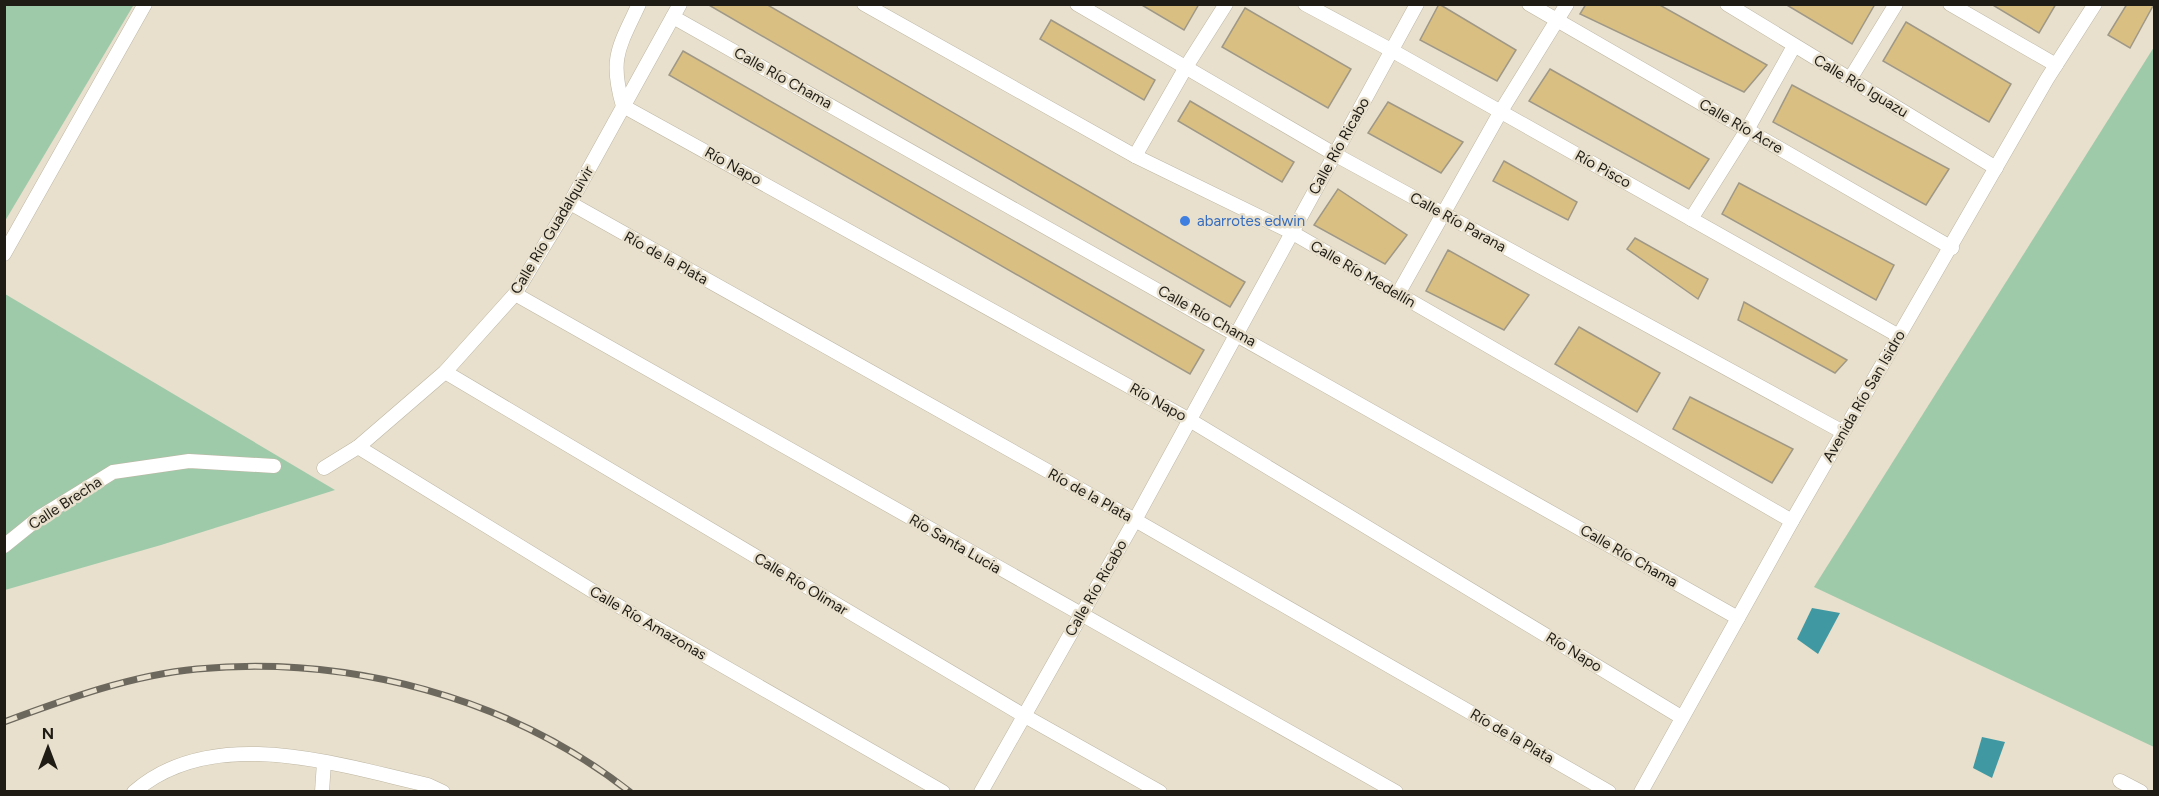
<svg xmlns="http://www.w3.org/2000/svg" width="2159" height="796" font-family="Figtree,sans-serif">
<rect width="100%" height="100%" fill="#e8e0cd"/>
<!-- green -->
<g fill="#9ecaaa">
<path d="M 5,4 L 133,6 L 5,221 L 4,5 Z"/>
<path d="M 2154,47 L 2154,747 L 1814,587 Z"/>
<path d="M 5,294 L 335,490 L 161,545 L 5,590 Z"/>
</g>
<!-- water -->
<g fill="#4099a2">
<path d="M 1812,608 L 1840,613 L 1818,654 L 1797,639 Z"/>
<path d="M 1982,737 L 2005,742 L 1992,778 L 1973,768 Z"/>
</g>
<!-- building -->
<g fill="#d9bf81" stroke="#a09887" stroke-width="1.5">
<path d="M 707,4 L 766,4 L 1245,282 L 1230,307 Z"/>
<path d="M 1140,4 L 1199,4 L 1184,30 Z"/>
<path d="M 1439,4 L 1516,50 L 1497,81 L 1420,40 Z"/>
<path d="M 1586,4 L 1658,4 L 1767,65 L 1744,92 L 1580,14 Z"/>
<path d="M 1785,4 L 1875,4 L 1852,44 Z"/>
<path d="M 1991,4 L 2056,4 L 2039,33 Z"/>
<path d="M 2127,4 L 2154,4 L 2130,48 L 2108,35 Z"/>
<path d="M 1245,8 L 1351,69 L 1328,108 L 1222,47 Z"/>
<path d="M 1051,20 L 1155,80 L 1144,100 L 1040,39 Z"/>
<path d="M 1906,22 L 2011,84 L 1989,122 L 1883,61 Z"/>
<path d="M 683,51 L 1204,350 L 1190,374 L 669,75 Z"/>
<path d="M 1550,69 L 1709,159 L 1689,189 L 1529,101 Z"/>
<path d="M 1792,85 L 1949,169 L 1926,205 L 1773,122 Z"/>
<path d="M 1190,101 L 1294,162 L 1282,182 L 1178,121 Z"/>
<path d="M 1388,102 L 1463,142 L 1441,173 L 1368,133 Z"/>
<path d="M 1504,161 L 1577,202 L 1568,220 L 1493,181 Z"/>
<path d="M 1739,183 L 1894,265 L 1876,300 L 1722,214 Z"/>
<path d="M 1338,189 L 1407,235 L 1385,264 L 1314,225 Z"/>
<path d="M 1635,238 L 1708,279 L 1698,299 L 1627,249 Z"/>
<path d="M 1448,250 L 1529,295 L 1504,330 L 1426,291 Z"/>
<path d="M 1744,302 L 1847,360 L 1835,373 L 1738,320 Z"/>
<path d="M 1579,327 L 1660,373 L 1637,412 L 1555,364 Z"/>
<path d="M 1690,397 L 1793,449 L 1772,483 L 1673,429 Z"/>
</g>
<g fill="none" stroke-linecap="round" stroke-linejoin="round">
<!-- street casing -->
<g stroke="#bdb6a3" stroke-width="15">
<g id="street">
<path d="M 639,4 C 619,47 609,58 623,106 L 1188,419 L 1681,717"/>
<path d="M 864,4 L 1135,156 L 1291,232 L 1792,521"/>
<path d="M 1077,4 L 1336,155 L 1843,432"/>
<path d="M 1305,4 L 1391,50 L 1899,336"/>
<path d="M 1529,4 L 1952,248"/>
<path d="M 1727,4 L 1996,168"/>
<path d="M 1950,4 L 2056,65"/>
<path d="M 673,17 L 1738,618"/>
<path d="M 1850,79 L 1896,4"/>
<path d="M 1135,156 L 1186,67 L 1226,4"/>
<path d="M 570,203 L 1135,520 L 1609,792"/>
<path d="M 1691,219 L 1747,130 L 1794,46"/>
<path d="M 4,254 L 145,4"/>
<path d="M 515,294 L 1396,792"/>
<path d="M 1398,294 L 1501,111 L 1567,4"/>
<path d="M 445,372 L 1023,715 L 1160,792"/>
<path d="M 358,447 L 596,593 L 943,792"/>
<path d="M 324,468 L 358,447 L 445,372 L 515,294 L 570,203 L 680,4"/>
<path d="M 4,546 L 40,517 L 113,472 L 189,461 L 274,466"/>
<path d="M 2120,781 L 2141,792"/>
<path d="M 134,792 C 213,723 338,765 428,785 L 443,792"/>
<path d="M 322,792 L 324,762"/>
<path d="M 981,792 L 1135,520 L 1417,4"/>
<path d="M 1641,792 L 1792,521 L 2047,79 L 2095,4"/>
</g>
</g>
<!-- street -->
<use href="#street" stroke="#fff" stroke-width="14"/>
<!-- rail casing -->
<g stroke="#6d685d" stroke-width="7">
<path id="rail" d="M 4,722 C 66,699 132,675 197,669 C 349,655 509,697 630,792"/>
</g>
<!-- rail -->
<use href="#rail" stroke="#e8e0cd" stroke-width="4.5" stroke-dasharray="14" stroke-linecap="butt"/>
</g>
<!-- markers -->
<circle fill="#3f7fe0" stroke="#e8e0cd" stroke-width="2" cx="1185" cy="221" r="6"/>
<g text-anchor="middle" dominant-baseline="central" stroke-width="5" stroke-linejoin="round" paint-order="stroke">
<!-- street labels -->
<g font-size="15" fill="#1f1c15" stroke="#e8e0cd">
<text transform="translate(783 78) rotate(29)">Calle Río Chama</text>
<text transform="translate(1861 86) rotate(31)">Calle Río Iguazu</text>
<text transform="translate(1741 126) rotate(30)">Calle Río Acre</text>
<text transform="translate(1339 146) rotate(-61)">Calle Río Ricabo</text>
<text transform="translate(733 166) rotate(29)">Río Napo</text>
<text transform="translate(1603 169) rotate(29)">Río Pisco</text>
<text transform="translate(1458 222) rotate(29)">Calle Río Parana</text>
<text transform="translate(552 230) rotate(-59)">Calle Río Guadalquivir</text>
<text transform="translate(666 258) rotate(29)">Río de la Plata</text>
<text transform="translate(1363 274) rotate(30)">Calle Río Medellín</text>
<text transform="translate(1207 316) rotate(29)">Calle Río Chama</text>
<text transform="translate(1864 396) rotate(-60)">Avenida Río San Isidro</text>
<text transform="translate(1158 402) rotate(29)">Río Napo</text>
<text transform="translate(1090 495) rotate(29)">Río de la Plata</text>
<text transform="translate(65 503) rotate(-33)">Calle Brecha</text>
<text transform="translate(955 544) rotate(30)">Río Santa Lucia</text>
<text transform="translate(1629 556) rotate(30)">Calle Río Chama</text>
<text transform="translate(801 584) rotate(31)">Calle Río Olimar</text>
<text transform="translate(1096 588) rotate(-60)">Calle Río Ricabo</text>
<text transform="translate(648 623) rotate(30)">Calle Río Amazonas</text>
<text transform="translate(1574 652) rotate(31)">Río Napo</text>
<text transform="translate(1512 736) rotate(30)">Río de la Plata</text>
</g>
<!-- shop labels -->
<g font-size="15" fill="#366cbe" stroke="#e8e0cd" text-anchor="start">
<text x="1197" y="221">abarrotes edwin</text>
</g>
</g>
<!-- border -->
<rect width="2159" height="796" fill="none" stroke="#1f1c15" stroke-width="12"/>
<!-- north arrow -->
<g transform="translate(48 748)" stroke="#e8e0cd" stroke-width="4.5" paint-order="stroke">
<path d="M0-4.5L10 22L0 15L-10 22Z" fill="#1f1c15"/>
<text y="-9" font-size="16" font-weight="bold" text-anchor="middle" fill="#1f1c15">N</text>
</g>
</svg>
